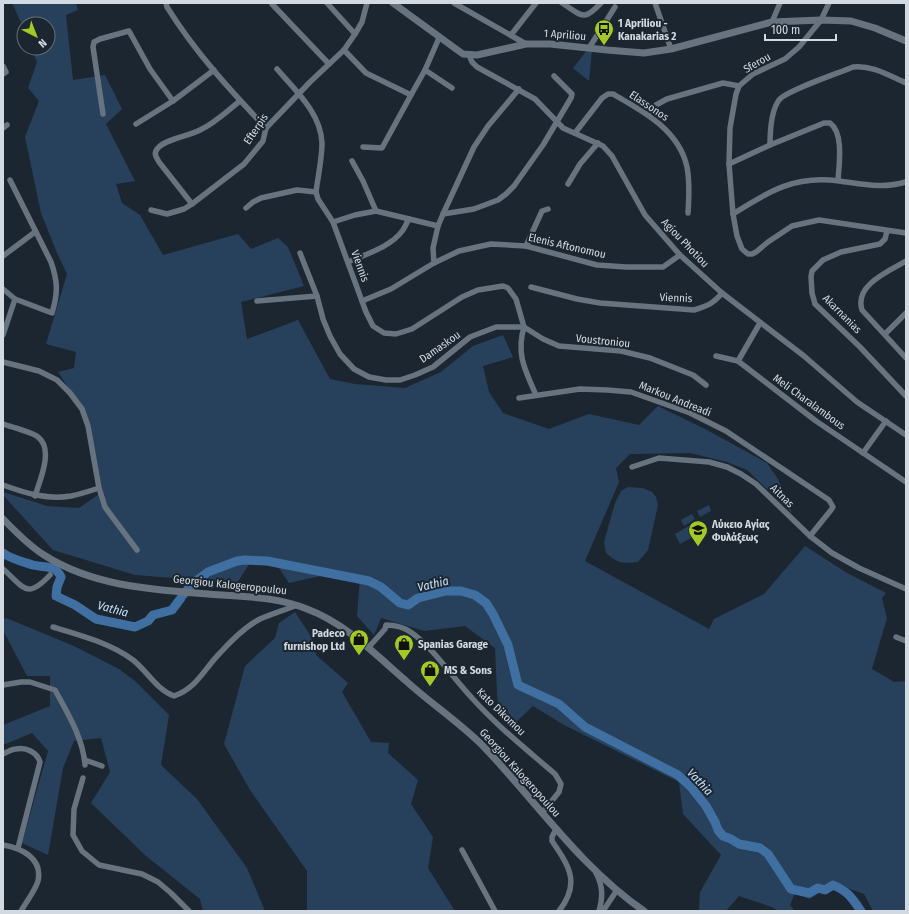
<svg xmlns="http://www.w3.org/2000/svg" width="909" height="914" font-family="'Fira Sans Condensed',sans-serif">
<rect width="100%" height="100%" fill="#1c2630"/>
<!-- green -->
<g fill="#27415c">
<path d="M 12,3 L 76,3 L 78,10 L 66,15 L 73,80 L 105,75 L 122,109 L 106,124 L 135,181 L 116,184 L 122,203 L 140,215 L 163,255 L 238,234 L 251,249 L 278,238 L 288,247 L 304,286 L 241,302 L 247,339 L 298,320 L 330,379 L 355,384 L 405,388 L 441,372 L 473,346 L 503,335 L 513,357 L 483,366 L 489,392 L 503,413 L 549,429 L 589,414 L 639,425 L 658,406 L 707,430 L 767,463 L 778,479 L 792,513 L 747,470 L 727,462 L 690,453 L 630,454 L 616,468 L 619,482 L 585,561 L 709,629 L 714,619 L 764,594 L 805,546 L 847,573 L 886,593 L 882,598 L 887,618 L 872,669 L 894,682 L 906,681 L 906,911 L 873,911 L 864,894 L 833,883 L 810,899 L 795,893 L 790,905 L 795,911 L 779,911 L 772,907 L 739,896 L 726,911 L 699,911 L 700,892 L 721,855 L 683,814 L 679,782 L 564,725 L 533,706 L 513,725 L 498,712 L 495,648 L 465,626 L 424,631 L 381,618 L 374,635 L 357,616 L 360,578 L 339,572 L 289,583 L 279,568 L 251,561 L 237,583 L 135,575 L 53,550 L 3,495 L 3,492 L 47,506 L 79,508 L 102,492 L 86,414 L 58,372 L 74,368 L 76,352 L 46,344 L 67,274 L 57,253 L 41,213 L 25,137 L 39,101 L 28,88 L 37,62 L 31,48 L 48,48 L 48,24 L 24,24 L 24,29 Z"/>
<path d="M 588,49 L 592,50 L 589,81 L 573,68 Z"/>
<path d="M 628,487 L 643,488 L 652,492 L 656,497 L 658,505 L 648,550 L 638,562 C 623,564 617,563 606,553 L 604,542 L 615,503 L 621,491 Z"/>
<path d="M 709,505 L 711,511 L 700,517 L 697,511 Z"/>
<path d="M 692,514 L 695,519 L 684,526 L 681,520 Z"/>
<path d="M 694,523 L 700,533 L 680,544 L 675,534 Z"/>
<path d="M 295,612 L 310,635 L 316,655 L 348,683 L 342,692 L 371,742 L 389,743 L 388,753 L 418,780 L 411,804 L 433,837 L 428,868 L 455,911 L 307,911 L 307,871 L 250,790 L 224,744 L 245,666 L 275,638 L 279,623 Z"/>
<path d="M 6,618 L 74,646 L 119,669 L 135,681 L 169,715 L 161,765 L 197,799 L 247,868 L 265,911 L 203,911 L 200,899 L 146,856 L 91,803 L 110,772 L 101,738 L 74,741 L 63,768 L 48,855 L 22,843 L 48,751 L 32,733 L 3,745 L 3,725 L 50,706 L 50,676 L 27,676 L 3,630 L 3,620 Z"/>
</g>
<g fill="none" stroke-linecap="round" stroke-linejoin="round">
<!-- stream -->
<path stroke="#4070a1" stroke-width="1.5" d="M 181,598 L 184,594"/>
<!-- river -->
<g stroke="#4070a1" stroke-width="9">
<path d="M 3,553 C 11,559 23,562 33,565 C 44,568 55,564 61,577 L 57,587 L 56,596 L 75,605 L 96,619 L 135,627 L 148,621 L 153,615 L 172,610 L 181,598"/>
<path d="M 184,594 L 192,584 L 208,572 L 237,561 L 245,560 L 267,561 L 369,581 L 381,587 L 400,603 L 408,605 L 418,598 L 446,591 L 461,591 L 475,595 L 486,603 L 493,614 L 508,645 L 518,685 L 559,704 L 585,727 L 678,775 L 691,787 L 706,806 L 715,822 L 718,830 L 723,836 L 731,839 L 739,844 L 760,848 L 768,854 L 791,889 L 809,893 L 818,888 L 825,890 L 833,885 C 849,892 852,898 861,911"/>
</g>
<!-- street -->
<g stroke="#67737f" stroke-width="5.5">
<path d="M 166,3 L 167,7 C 195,52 230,90 266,128"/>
<path d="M 327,3 L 355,34"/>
<path d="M 454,3 L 526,44"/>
<path d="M 562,3 C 583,16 583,22 601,3"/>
<path d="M 655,3 L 671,49"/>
<path d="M 272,4 L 329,64"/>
<path d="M 772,22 L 780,3"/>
<path d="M 511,35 L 536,3"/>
<path d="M 439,38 L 425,70 L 452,88"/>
<path d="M 589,48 L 615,7"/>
<path d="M 344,50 L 366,73 L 411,95 L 382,148 L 363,147"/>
<path d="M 469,55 L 472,62 L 477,67 L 535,99 L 563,128 L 603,146 L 612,156 L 645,215 L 680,255 L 722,293 L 804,356 L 857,402 L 906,435"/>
<path d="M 3,66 L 6,72 L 3,74"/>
<path d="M 277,69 C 295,90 321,113 322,143 C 322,159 318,176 316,192 L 318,199 L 333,222 L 366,312 L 373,326 L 384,333 L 396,334 L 412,329 L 462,297 L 478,290 L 503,286 L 508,288 L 516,299 L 524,327 L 543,339 L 559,346 L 621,351 L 650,358 L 693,375 L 706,385"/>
<path d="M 739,86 L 736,94 L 730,128 L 729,164 L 733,214 L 737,236 L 742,249 L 748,254 L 752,254 L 756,252 L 768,242 L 792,226 L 819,220 L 906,233"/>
<path d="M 739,86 L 753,74 L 785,59 L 799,47 L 821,20 L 829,3"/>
<path d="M 411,95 L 425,70"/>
<path d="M 103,114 L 93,47 L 94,42 L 100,39 L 129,31 L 150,69 L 173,101"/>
<path d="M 648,115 L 656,105 L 667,99 L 723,83 L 739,86"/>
<path d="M 136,124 L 173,101 L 214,70"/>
<path d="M 3,128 L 7,125"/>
<path d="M 575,133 L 602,98 L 608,94 L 613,94 C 643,111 679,130 687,167 C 690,182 689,198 688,213"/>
<path d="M 770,145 C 770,133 771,111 779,100 C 785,91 839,73 853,67 C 872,65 888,75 906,83"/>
<path d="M 352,161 L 363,181 L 376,211"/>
<path d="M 729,164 L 770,145 L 824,123 L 830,123 C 844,133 839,165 838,180"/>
<path d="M 568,184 L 580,164 L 598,143"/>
<path d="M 192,204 L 159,162 C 156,157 153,153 158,148 C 166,139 189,136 200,130 C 215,123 227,111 240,101"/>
<path d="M 246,208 L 253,202 L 261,198 L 297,190 L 316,192"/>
<path d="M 151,210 L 167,214 L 184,209 L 192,204 L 244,164 L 263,141 L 266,128 L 310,82 L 344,50 L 355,34 L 362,22 L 367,3"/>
<path d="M 443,214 L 474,209 L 498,200 L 506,194 L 514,186 L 543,145 L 571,98 L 572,94 L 554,76"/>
<path d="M 733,214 C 769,191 795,175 839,181 C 862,184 882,189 906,182"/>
<path d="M 333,222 L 355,215 L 376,211 L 438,226"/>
<path d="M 887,231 L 885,239 L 880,244 L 841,252 L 823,260 L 812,271 L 811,277 L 812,293 L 815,304 L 860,347 L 906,396"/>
<path d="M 526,246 L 542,211 L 548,209"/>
<path d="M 300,253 L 317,296 L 323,319 L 330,336 L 340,354 L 354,369 L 369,377 L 386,380 L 400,380 L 415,375 L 433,367 L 470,337 L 496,327 L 524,327"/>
<path d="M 3,256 L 35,232"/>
<path d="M 906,261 C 889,271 854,285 862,310 L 906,358"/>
<path d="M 348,262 C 366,254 391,247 403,230 C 405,227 407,222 409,219"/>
<path d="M 434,263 L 433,248 L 438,226 L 443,214 L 474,147 L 488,126 L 519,89"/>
<path d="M 531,287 L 577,299 L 600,303 L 694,310 C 707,306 713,304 722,293"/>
<path d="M 3,289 L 15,299 L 52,313 C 58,293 58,282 51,262 L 10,180"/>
<path d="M 257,301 L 317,296"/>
<path d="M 362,301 L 391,289 L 434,263 L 459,251 L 491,244 L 526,246 L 597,265 L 626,267 L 663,267 L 680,255"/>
<path d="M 760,323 L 738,361 L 816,421 L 906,482"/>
<path d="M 524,327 C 516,354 525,370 536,395"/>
<path d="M 885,334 L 906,313"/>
<path d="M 3,335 L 15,299"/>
<path d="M 716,356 L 738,361"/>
<path d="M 3,362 L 39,371 L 57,380 L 70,393 L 82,409 L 88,426 L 99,488 L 105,507 L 137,550"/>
<path d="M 519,398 L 580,389 L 607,390 L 631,392 L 690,413 L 726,431 L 829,500 L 833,507 L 831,510 L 810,536"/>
<path d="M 3,424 C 11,427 32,432 38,437 C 54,449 40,480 35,496"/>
<path d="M 863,453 L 886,421"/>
<path d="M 632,467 L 659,458 L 709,462 L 727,467 L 741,474 L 756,484 L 810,536 L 832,553 L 859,568 L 906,589"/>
<path d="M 3,485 C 25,493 47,500 71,496 C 81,494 90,491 99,488"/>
<path d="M 3,569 C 23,586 26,601 50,575"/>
<path d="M 53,627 C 80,635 110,643 133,660 C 147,671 157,690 174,696 C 197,688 204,669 220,653 C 230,642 246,626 260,619 C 271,614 285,610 297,605"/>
<path d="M 896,637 L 906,641"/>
<path d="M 368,648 L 385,629 L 386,625 C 396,625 404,627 412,633 C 434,649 452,677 472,698 C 497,726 526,749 555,774 L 561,784 L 559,792 L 542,813"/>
<path d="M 3,685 L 21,682 L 30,682 L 55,690 C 68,714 83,738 85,765"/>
<path d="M 3,754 C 7,752 12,749 16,749 C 26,747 37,752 40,762 L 18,848"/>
<path d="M 85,760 L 102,766"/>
<path d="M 83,778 L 74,809 L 73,835 L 82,851 L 99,865 L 142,874 L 158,882 L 171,893 L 189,911"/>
<path d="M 556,829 L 552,837 L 552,841 C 569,866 581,883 559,911"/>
<path d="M 3,845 C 21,848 43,858 38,881 C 35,891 26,902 21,911"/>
<path d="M 462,850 L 495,911"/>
<path d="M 596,873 C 603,886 603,897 599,911"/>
<path d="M 603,911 L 617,890"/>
</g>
<!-- secondary -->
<g stroke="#67737f" stroke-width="7">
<path d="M 393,3 L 456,49 L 463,54 L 477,55 L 526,44 L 550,44 L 607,50 L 644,53 L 671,49 L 772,22 L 821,20 L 851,21 L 875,28 L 906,41"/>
<path d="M 3,519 C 16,532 29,546 44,555 C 97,589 162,590 222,595 C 251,597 280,598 307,609 C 345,623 375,654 405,680 C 430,703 459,722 483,746 C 536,801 580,867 644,911"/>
</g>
</g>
<!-- icons -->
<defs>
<g id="bus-pin" transform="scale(1)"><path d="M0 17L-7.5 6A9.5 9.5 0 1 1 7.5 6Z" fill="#a3c926" stroke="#1c2630"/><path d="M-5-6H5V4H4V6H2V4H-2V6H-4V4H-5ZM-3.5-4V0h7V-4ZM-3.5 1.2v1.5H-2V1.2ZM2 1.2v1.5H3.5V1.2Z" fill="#111"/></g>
<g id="school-pin" transform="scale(1)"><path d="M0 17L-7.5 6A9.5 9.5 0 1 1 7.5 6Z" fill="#a3c926" stroke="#1c2630"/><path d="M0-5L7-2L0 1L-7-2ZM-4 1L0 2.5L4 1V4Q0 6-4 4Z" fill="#111"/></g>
<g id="shop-pin" transform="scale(1)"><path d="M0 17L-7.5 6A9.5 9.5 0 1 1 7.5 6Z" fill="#a3c926" stroke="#1c2630"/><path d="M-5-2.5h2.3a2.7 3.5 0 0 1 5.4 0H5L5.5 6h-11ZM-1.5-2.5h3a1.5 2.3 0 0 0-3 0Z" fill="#111"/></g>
</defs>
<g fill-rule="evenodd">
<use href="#bus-pin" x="604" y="29"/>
<use href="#school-pin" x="698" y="530"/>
<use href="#shop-pin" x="359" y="639"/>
<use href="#shop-pin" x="404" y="644"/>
<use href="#shop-pin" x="430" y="670"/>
</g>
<g text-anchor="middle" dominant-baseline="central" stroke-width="4" stroke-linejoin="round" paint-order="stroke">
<!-- poi labels -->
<g font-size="11" font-weight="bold" fill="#d3d9e0" stroke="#1c2630" text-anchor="start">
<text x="618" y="23">1 Apriliou -<tspan x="618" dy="13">Kanakarias 2</tspan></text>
<text x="712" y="524">Λύκειο Αγίας<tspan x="712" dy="13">Φυλάξεως</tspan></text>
<text x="345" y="633" text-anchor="end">Padeco<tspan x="345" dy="13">furnishop Ltd</tspan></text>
<text x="418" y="644">Spanias Garage</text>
<text x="444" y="670">MS &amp; Sons</text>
</g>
<!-- street labels -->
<g font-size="11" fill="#d3d9e0" stroke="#1c2630">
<text transform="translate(565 35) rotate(5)">1 Apriliou</text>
<text transform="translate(757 63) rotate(-30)">Sferou</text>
<text transform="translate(649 106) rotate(34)">Elassonos</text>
<text transform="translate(256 129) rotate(-56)">Efterpis</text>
<text transform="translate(685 243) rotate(46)">Agiou Photiou</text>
<text transform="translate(567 246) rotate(13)">Elenis Aftonomou</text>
<text transform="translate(360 266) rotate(70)">Viennis</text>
<text transform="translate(676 298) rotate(2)">Viennis</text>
<text transform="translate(842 314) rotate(45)">Akarnanias</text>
<text transform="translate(603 341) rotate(6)">Voustroniou</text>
<text transform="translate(440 347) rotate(-35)">Damaskou</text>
<text transform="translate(675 399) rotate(22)">Markou Andreadi</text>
<text transform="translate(809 402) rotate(36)">Meli Charalambous</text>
<text transform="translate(782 496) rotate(44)">Aitnas</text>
<text transform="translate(230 585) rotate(6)">Georgiou Kalogeropoulou</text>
<text transform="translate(501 712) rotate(44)">Kato Dikomou</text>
<text transform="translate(520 773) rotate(48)">Georgiou Kalogeropoulou</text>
</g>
<!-- water labels -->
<g font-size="12" font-style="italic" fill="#c6e1fe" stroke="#1c2630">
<text transform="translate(433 584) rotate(-13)">Vathia</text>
<text transform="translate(113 609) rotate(15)">Vathia</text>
<text transform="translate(700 782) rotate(47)">Vathia</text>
</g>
</g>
<!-- border -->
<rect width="909" height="914" fill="none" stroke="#d3d9e0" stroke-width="8"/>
<!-- north arrow -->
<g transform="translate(36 36) rotate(138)"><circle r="19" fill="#1c2630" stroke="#656e76"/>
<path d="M0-3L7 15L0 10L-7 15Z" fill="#a3c926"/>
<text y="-6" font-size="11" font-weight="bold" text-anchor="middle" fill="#d3d9e0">N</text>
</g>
<!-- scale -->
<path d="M765 34v6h71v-6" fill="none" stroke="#d3d9e0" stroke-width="2"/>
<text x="771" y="34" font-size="12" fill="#d3d9e0" stroke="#1c2630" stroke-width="3" paint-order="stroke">100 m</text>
</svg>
